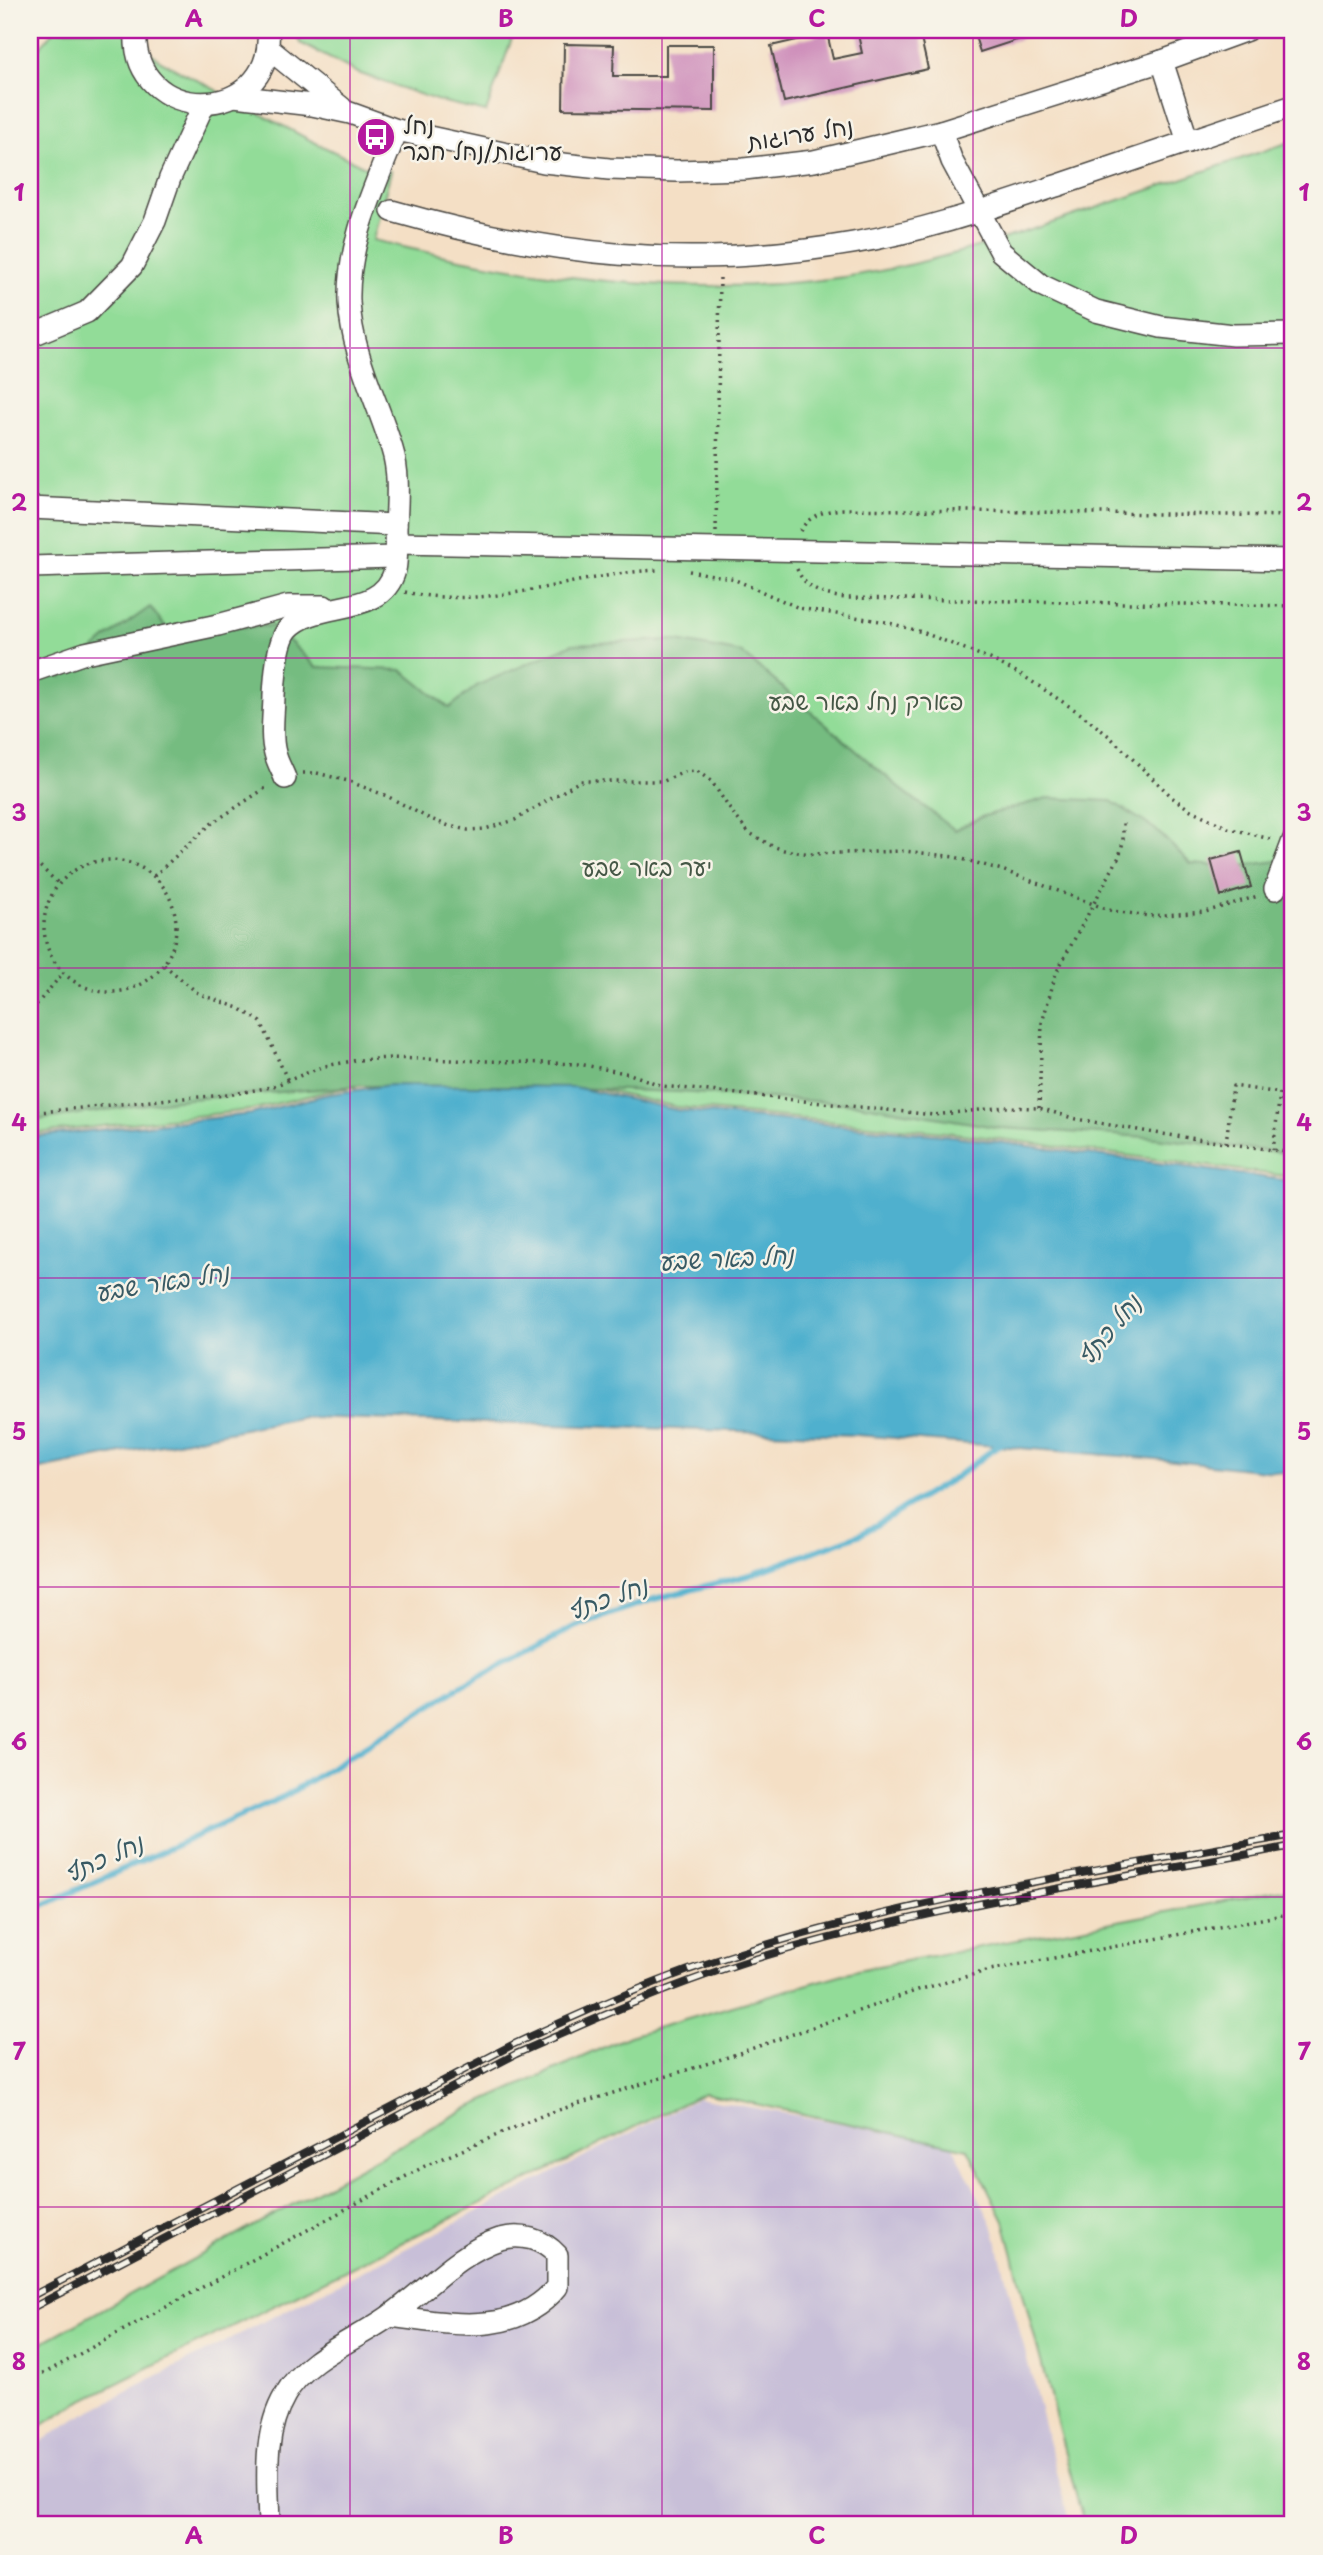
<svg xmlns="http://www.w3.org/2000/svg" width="1323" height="2555" font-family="'Playpen Sans','Playpen Sans Hebrew',sans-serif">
<rect width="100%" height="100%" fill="#f7f3e8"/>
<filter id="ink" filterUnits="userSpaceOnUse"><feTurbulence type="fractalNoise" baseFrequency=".0143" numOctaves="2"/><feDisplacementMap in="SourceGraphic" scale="14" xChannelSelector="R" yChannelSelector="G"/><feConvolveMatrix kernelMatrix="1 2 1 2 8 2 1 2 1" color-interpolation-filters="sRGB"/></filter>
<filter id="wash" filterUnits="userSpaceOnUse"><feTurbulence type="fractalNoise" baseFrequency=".00686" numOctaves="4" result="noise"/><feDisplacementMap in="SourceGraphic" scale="28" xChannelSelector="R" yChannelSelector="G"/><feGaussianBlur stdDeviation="1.57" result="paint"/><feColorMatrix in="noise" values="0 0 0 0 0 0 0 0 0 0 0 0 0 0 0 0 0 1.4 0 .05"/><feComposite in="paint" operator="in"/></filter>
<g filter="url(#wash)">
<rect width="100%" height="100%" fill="#f4dfc5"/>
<!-- industrial -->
<path fill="#c8bfd8" d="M 698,2098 L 839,2123 L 953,2146 L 992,2224 L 1070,2525 L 30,2525 L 30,2449 L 77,2418 Z"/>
<!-- green -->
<g fill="#92dc98" stroke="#5e8462" stroke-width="2">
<path d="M 55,30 L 122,30 L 161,61 L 308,139 L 363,166 L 391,171 L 373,240 C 540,280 710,303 880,271 C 953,257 1023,233 1093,209 C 1160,186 1227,164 1293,141 L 1293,1177 L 953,1133 L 677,1107 L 574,1084 L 389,1081 L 324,1092 L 251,1110 L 30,1134 L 30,45 L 37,50 Z"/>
<path d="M 294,30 L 515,30 L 486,112 L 436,100 L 358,73 L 300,43 Z"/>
<path d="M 1293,1888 L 1293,2525 L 1084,2525 L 1004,2221 L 968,2149 L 704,2093 L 77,2403 L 30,2433 L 30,2349 L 464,2110 L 629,2036 L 857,1970 Z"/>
</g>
<!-- forest -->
<path fill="#75bc80" stroke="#507456" stroke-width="2" d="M 150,607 L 167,629 L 274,626 L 316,667 L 402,670 L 449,708 L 478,685 L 573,644 L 672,640 L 742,653 L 901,789 L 955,830 L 981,817 L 1047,798 L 1111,801 L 1155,829 L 1191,864 L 1232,867 L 1293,859 L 1293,1154 L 1147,1137 L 1001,1128 L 858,1104 L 677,1092 L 514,1086 L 359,1086 L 175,1100 L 30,1121 L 30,671 L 62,677 L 109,636 Z"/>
<!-- water -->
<path fill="#50b0ce" stroke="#3e6e7c" stroke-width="2" d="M 389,1085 L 574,1087 L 677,1110 L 953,1136 L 1293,1181 L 1293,1474 L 1146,1458 L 856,1435 L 304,1417 L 30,1471 L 30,1137 L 251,1114 L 324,1095 Z"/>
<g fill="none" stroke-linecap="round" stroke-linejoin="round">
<!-- stream -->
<path stroke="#50b0ce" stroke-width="6" d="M 30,1911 L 285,1796 L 462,1686 L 576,1626 L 654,1599 L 750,1575 L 861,1534 L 956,1477 L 1003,1442"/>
</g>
<g id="blocks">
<!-- building -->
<g fill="#cf90bb">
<path d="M 857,30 L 919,30 L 928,69 L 784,102 L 771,46 L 827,33 L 833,59 L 862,53 Z"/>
<path d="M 973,30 L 1037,30 L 1038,33 L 980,52 Z"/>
<path d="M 564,44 L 614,45 L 613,76 L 666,76 L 666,45 L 714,45 L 714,111 L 563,109 Z"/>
<path d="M 1241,852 L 1251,887 L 1221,896 L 1211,860 Z"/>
</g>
</g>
</g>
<g filter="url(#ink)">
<use href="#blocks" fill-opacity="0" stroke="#494642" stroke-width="2"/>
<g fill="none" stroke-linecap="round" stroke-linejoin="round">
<!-- minor casing -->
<g stroke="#494642" stroke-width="24">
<g id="minor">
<path d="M 136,30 C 129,127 276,127 268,30"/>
<path d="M 268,48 L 342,108"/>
<path d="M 1162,61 L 1188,142"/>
<path d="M 234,96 L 312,105 L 350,113 L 397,130 L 544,162 L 609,169 L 677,171 L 744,169 L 814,161 L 941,131 L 1162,61 L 1247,30"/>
<path d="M 941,131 L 952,161 L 1001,252 L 1041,285 L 1096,311 L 1161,327 L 1233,335 L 1293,334"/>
<path d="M 392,211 C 550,256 690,271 853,243 C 925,231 993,207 1062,184 C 1139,158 1216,132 1293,106"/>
<path d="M 30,336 L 87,312 L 132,266 L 155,221 L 170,178 L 204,104"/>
<path d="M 30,508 L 396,525"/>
<path d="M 396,543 L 1293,560"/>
<path d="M 30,567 L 395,557"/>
<path d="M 30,672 L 85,653 L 218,625 L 288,606 L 324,606"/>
<path d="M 285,778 C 282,770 277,762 275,753 C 270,736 274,713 274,695 C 275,678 277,642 288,629 C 316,598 382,619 395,570 C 398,557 396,541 396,528 C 397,502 400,474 392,449 C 377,399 352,355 349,302 C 347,242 376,185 397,130"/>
<path d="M 1275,889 L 1293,841"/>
<path d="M 269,2525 C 268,2482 262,2434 285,2395 C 306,2357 357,2340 391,2315 C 426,2290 457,2253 500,2239 C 521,2233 543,2239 557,2255 L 557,2287 C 514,2339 449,2323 390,2316"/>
</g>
</g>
<!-- path -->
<g stroke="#494642" stroke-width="3.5" stroke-dasharray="2 5" stroke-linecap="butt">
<path d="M 800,531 C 810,514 825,511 843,509 L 1293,516"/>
<path d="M 716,532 L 720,277"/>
<path d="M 797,569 C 806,590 823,595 845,598 L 1293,606"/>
<path d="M 689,571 L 731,578 L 799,608 L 886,622 L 922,632 L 990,659 L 1022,675 L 1081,714 L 1109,736 L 1173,798 L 1189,809 L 1228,828 L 1274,840"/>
<path d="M 405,592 C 495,611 569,575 657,570"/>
<path d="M 303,773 L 317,773 L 348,781 L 387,796 L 428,818 L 449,826 L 468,830 L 485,829 L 515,820 L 580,781 L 664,781 L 684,772 L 697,771 L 712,782 L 729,808 L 748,832 L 772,846 L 784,850 L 811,854 L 905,851 L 955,857 L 1002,870 L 1112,911 L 1150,916 L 1205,912 L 1258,896"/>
<path d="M 30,857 L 59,884"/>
<circle cx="110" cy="926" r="66"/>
<path d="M 154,876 L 211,824 L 267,787"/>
<path d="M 164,965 L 199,994 L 239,1008 L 261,1022 L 288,1081"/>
<path d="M 30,1017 L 37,1004 L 63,973"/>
<path d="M 1039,1108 L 1042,1023 L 1056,973 L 1119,857 L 1123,842 L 1123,820"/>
<path d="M 30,1113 L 170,1099 L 228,1095 L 271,1087 L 325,1066 L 358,1060 L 390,1058 L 579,1064 L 630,1074 L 663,1086 L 934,1115 L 1006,1107 L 1039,1108 L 1076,1119 L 1155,1133 L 1293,1153"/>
<path d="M 1226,1143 L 1233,1086 L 1280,1093 L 1273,1150"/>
<path d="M 30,2381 L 425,2166 L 546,2114 L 725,2058 L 918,1990 L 990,1970 L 1293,1913"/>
</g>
<!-- minor -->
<use href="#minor" stroke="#fff" stroke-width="21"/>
<!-- rail casing -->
<g stroke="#2b2b2b" stroke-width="8">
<g id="rail">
<path d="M 30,2297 L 512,2045 C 587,2010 663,1976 743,1952 C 922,1896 1110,1869 1293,1835"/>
<path d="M 30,2309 L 516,2054 C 592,2020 668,1986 748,1961 C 925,1907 1111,1880 1293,1846"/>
</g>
</g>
<!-- rail -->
<use href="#rail" stroke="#f7f3e8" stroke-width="5" stroke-dasharray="16" stroke-linecap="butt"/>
</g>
</g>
<!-- grid -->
<path fill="none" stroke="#b5179e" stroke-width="2" stroke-opacity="0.55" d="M 350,30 L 350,2525M 662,30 L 662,2525M 973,30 L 973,2525M 30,348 L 1293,348M 30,658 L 1293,658M 30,968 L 1293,968M 30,1278 L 1293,1278M 30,1587 L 1293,1587M 30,1897 L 1293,1897M 30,2207 L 1293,2207"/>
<!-- icons -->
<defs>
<g id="bus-disc" transform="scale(2.0125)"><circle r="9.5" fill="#b5179e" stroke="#f7f3e8"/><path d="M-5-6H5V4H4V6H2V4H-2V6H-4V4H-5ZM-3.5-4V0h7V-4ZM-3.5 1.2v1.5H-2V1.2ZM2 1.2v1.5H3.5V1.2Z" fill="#fff"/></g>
</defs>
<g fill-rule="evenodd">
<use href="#bus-disc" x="376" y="137"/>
</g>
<g text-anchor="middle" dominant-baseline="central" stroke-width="5" stroke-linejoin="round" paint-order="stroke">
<!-- poi labels -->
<g font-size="23" fill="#2b2b2b" stroke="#f7f3e8" text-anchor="start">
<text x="403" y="124">נחל<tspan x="403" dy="26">ערוגות/נחל חבר</tspan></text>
</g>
<!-- street labels -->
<g font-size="23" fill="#2b2b2b" stroke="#f7f3e8">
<text transform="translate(800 133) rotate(-9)">נחל ערוגות</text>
</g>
<!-- park labels -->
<g font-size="23" fill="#455746" stroke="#f7f3e8">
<text x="866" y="700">פארק נחל באר שבע</text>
<text x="647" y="866">יער באר שבע</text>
</g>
<!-- water labels -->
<g font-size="24" font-style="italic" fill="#385a64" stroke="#f7f3e8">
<text transform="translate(726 1257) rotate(-3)">נחל באר שבע</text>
<text transform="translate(162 1281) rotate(-9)">נחל באר שבע</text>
<text transform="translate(1108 1329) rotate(-50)">נחל כתף</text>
<text transform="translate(607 1597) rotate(-20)">נחל כתף</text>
<text transform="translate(103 1857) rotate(-24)">נחל כתף</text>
</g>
</g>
<!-- margin -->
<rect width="1323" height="2555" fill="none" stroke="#f7f3e8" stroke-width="77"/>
<rect x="38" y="38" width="1246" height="2478" fill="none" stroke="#b5179e" stroke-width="2.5"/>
<g font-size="23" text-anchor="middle" font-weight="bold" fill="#b5179e">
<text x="194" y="27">A</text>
<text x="506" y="27">B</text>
<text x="817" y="27">C</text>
<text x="1129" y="27">D</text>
<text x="19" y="201">1</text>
<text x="1304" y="201">1</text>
<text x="19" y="511">2</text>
<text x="1304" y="511">2</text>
<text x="19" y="821">3</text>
<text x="1304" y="821">3</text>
<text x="19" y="1131">4</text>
<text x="1304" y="1131">4</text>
<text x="19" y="1440">5</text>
<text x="1304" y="1440">5</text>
<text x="19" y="1750">6</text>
<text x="1304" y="1750">6</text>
<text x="19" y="2060">7</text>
<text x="1304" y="2060">7</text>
<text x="19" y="2370">8</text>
<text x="1304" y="2370">8</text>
<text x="194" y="2544">A</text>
<text x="506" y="2544">B</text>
<text x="817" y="2544">C</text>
<text x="1129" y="2544">D</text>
</g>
</svg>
